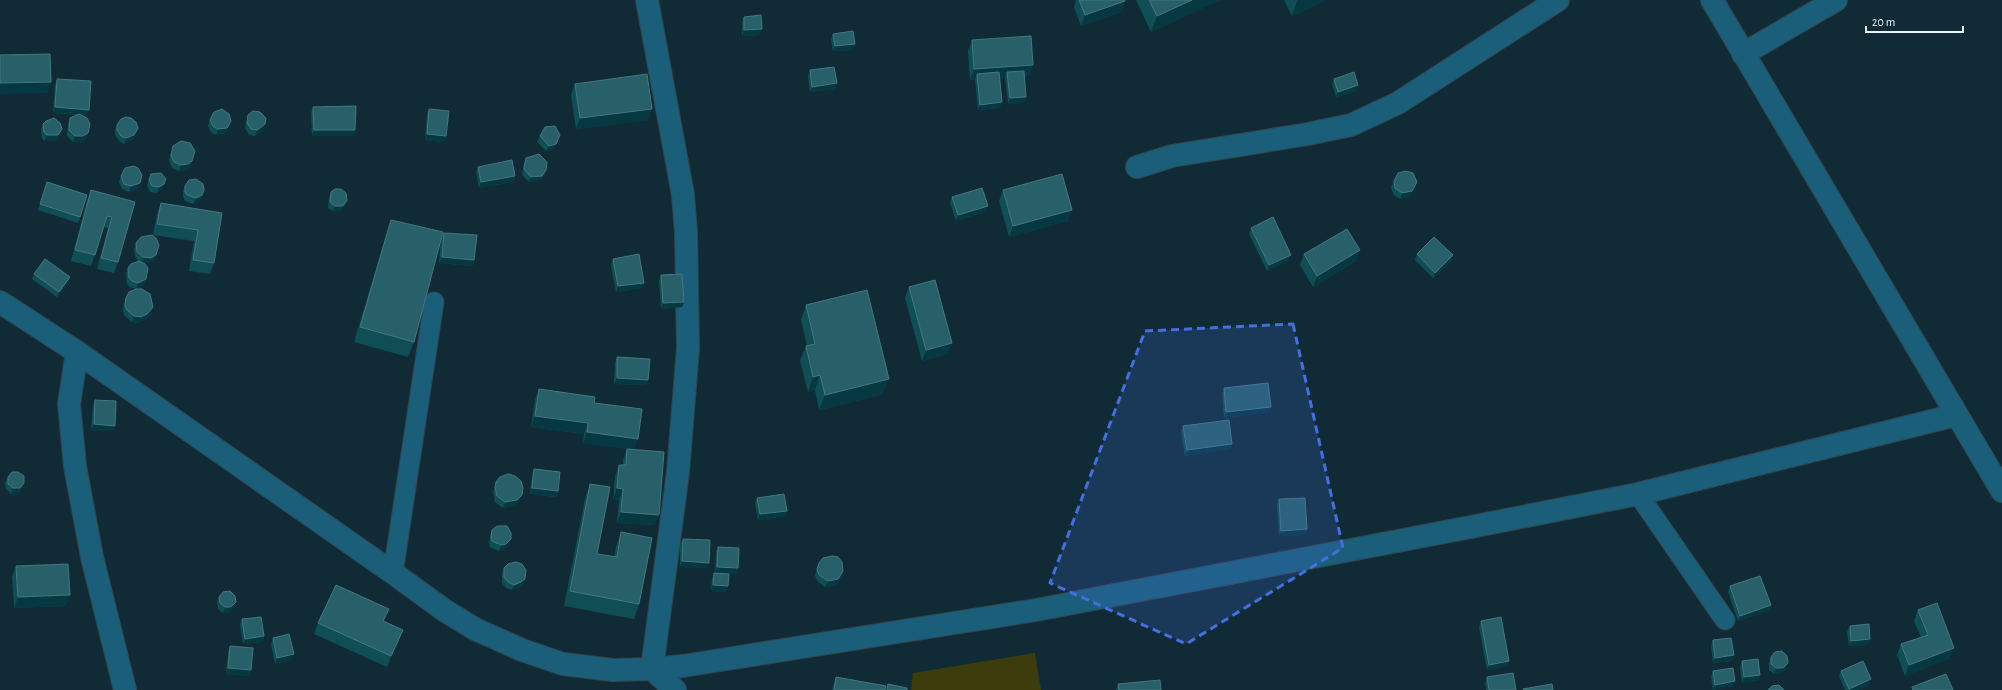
<svg xmlns="http://www.w3.org/2000/svg" width="2002" height="690" font-family="'Alegreya Sans',sans-serif">
<rect width="100%" height="100%" fill="#102b36"/>
<!-- green -->
<path fill="#3c3c0c" d="M 1035,653 L 1041,690 L 911,690 L 913,673 Z"/>
<g fill="none" stroke-linecap="round" stroke-linejoin="round">
<!-- service casing -->
<g stroke="#32454e" stroke-width="21">
<g id="service">
<path d="M 1638,494 L 1725,620"/>
<path d="M 393,573 L 434,302"/>
</g>
</g>
<!-- minor casing -->
<g stroke="#32454e" stroke-width="24">
<g id="minor">
<path d="M 647,0 L 683,195 L 686,232 L 688,348 L 678,472 L 652,669 L 675,690"/>
<path d="M 1743,54 L 1836,0"/>
<path d="M 1137,167 L 1172,156 L 1308,134 L 1351,125 L 1398,103 L 1558,0"/>
<path d="M 0,302 L 77,352 L 393,573 L 444,610 L 475,629 L 522,650 L 563,664 L 613,670 L 652,669 L 683,666 L 1036,610 L 1471,527 L 1638,494 L 1956,415"/>
<path d="M 77,352 L 69,404 L 75,466 L 92,557 L 125,690"/>
</g>
</g>
<!-- tertiary casing -->
<g stroke="#32454e" stroke-width="24">
<path id="tertiary" d="M 1712,0 L 2002,491"/>
</g>
<!-- service -->
<use href="#service" stroke="#1a5e79" stroke-width="19"/>
<!-- minor -->
<use href="#minor" stroke="#1a5e79" stroke-width="22"/>
<!-- tertiary -->
<use href="#tertiary" stroke="#1a5e79" stroke-width="22"/>
</g>
<!-- wall -->
<g fill="#104e56">
<path d="M 1076,0 L 1125,0 L 1121,12 L 1081,26 L 1074,7 Z"/>
<path d="M 1136,0 L 1220,0 L 1151,32 Z"/>
<path d="M 1284,0 L 1326,0 L 1292,16 Z"/>
<path d="M 744,17 L 760,35 L 742,36 L 742,22 Z"/>
<path d="M 833,34 L 853,50 L 833,51 L 831,40 Z"/>
<path d="M 972,40 L 1029,76 L 1024,76 L 1024,103 L 1008,104 L 1005,77 L 999,78 L 1000,108 L 978,110 L 975,79 L 970,80 L 968,51 Z"/>
<path d="M 810,70 L 837,83 L 835,89 L 810,92 L 808,76 Z"/>
<path d="M 57,79 L 87,115 L 81,115 L 88,133 L 86,139 L 81,142 L 73,142 L 67,136 L 68,124 L 70,118 L 78,115 L 53,113 L 55,85 Z"/>
<path d="M 1334,79 L 1356,91 L 1336,97 L 1332,84 Z"/>
<path d="M 575,84 L 648,120 L 576,129 L 571,95 Z"/>
<path d="M 313,107 L 355,130 L 353,136 L 312,136 L 311,113 Z"/>
<path d="M 429,109 L 446,136 L 444,142 L 425,140 L 427,114 Z"/>
<path d="M 248,115 L 263,130 L 255,136 L 249,135 L 245,128 Z"/>
<path d="M 210,120 L 231,121 L 229,126 L 225,133 L 216,135 L 211,132 L 208,126 Z"/>
<path d="M 43,124 L 62,129 L 60,135 L 56,141 L 44,141 L 42,138 L 41,130 Z"/>
<path d="M 117,125 L 138,128 L 132,140 L 124,144 L 119,141 L 115,135 L 115,130 Z"/>
<path d="M 560,135 L 554,149 L 546,151 L 537,142 L 540,136 Z"/>
<path d="M 173,146 L 190,167 L 186,170 L 179,171 L 172,168 L 169,160 Z"/>
<path d="M 526,158 L 546,170 L 544,176 L 539,181 L 529,182 L 522,175 L 524,163 Z"/>
<path d="M 478,167 L 515,176 L 513,182 L 479,188 L 476,172 Z"/>
<path d="M 151,174 L 164,184 L 162,189 L 157,193 L 150,192 L 147,185 Z"/>
<path d="M 121,176 L 140,183 L 138,188 L 129,192 L 122,189 L 119,182 Z"/>
<path d="M 1394,181 L 1417,182 L 1410,197 L 1400,199 L 1393,194 L 1391,187 Z"/>
<path d="M 47,182 L 80,217 L 78,223 L 38,210 Z"/>
<path d="M 185,186 L 202,196 L 199,201 L 193,204 L 185,201 L 183,197 L 183,192 Z"/>
<path d="M 91,190 L 135,202 L 118,262 L 114,273 L 97,269 L 108,228 L 103,227 L 95,255 L 91,266 L 71,261 L 87,201 Z"/>
<path d="M 1003,190 L 1068,221 L 1009,237 L 999,201 Z"/>
<path d="M 331,192 L 347,200 L 345,206 L 341,211 L 333,211 L 328,208 L 329,198 Z"/>
<path d="M 952,197 L 986,212 L 956,221 L 950,203 Z"/>
<path d="M 161,203 L 222,213 L 214,263 L 210,274 L 189,271 L 194,241 L 153,235 L 157,214 Z"/>
<path d="M 391,220 L 414,342 L 408,357 L 354,342 L 386,235 Z"/>
<path d="M 1251,228 L 1289,260 L 1267,271 L 1249,234 Z"/>
<path d="M 444,233 L 474,260 L 472,266 L 439,263 L 441,238 Z"/>
<path d="M 136,243 L 154,260 L 148,263 L 143,263 L 146,279 L 144,285 L 136,289 L 130,287 L 127,284 L 126,274 L 128,268 L 139,261 L 135,257 L 134,249 Z"/>
<path d="M 1304,254 L 1356,261 L 1313,287 L 1300,265 Z"/>
<path d="M 1417,254 L 1453,255 L 1451,261 L 1433,278 L 1415,260 Z"/>
<path d="M 613,259 L 644,283 L 642,288 L 616,292 L 611,265 Z"/>
<path d="M 34,274 L 70,277 L 68,283 L 57,297 L 32,279 Z"/>
<path d="M 661,275 L 682,307 L 661,309 L 659,281 Z"/>
<path d="M 909,287 L 948,354 L 922,361 L 905,298 Z"/>
<path d="M 126,298 L 151,313 L 145,320 L 139,323 L 132,322 L 124,315 L 123,310 L 124,303 Z"/>
<path d="M 806,305 L 883,394 L 819,410 L 815,390 L 808,392 L 800,361 L 806,346 L 807,346 L 801,320 Z"/>
<path d="M 617,357 L 648,380 L 646,385 L 614,384 L 615,363 Z"/>
<path d="M 1224,388 L 1271,407 L 1269,412 L 1224,418 L 1222,394 Z"/>
<path d="M 539,389 L 594,403 L 635,449 L 655,525 L 617,523 L 619,500 L 613,499 L 615,476 L 619,465 L 623,465 L 623,460 L 627,449 L 628,449 L 583,443 L 584,434 L 531,427 L 535,400 Z"/>
<path d="M 95,400 L 115,426 L 113,431 L 91,430 L 93,406 Z"/>
<path d="M 1183,426 L 1232,444 L 1230,449 L 1185,456 L 1181,432 Z"/>
<path d="M 534,469 L 558,491 L 556,497 L 530,494 L 532,475 Z"/>
<path d="M 8,477 L 24,483 L 22,489 L 18,493 L 11,494 L 6,489 L 5,483 Z"/>
<path d="M 496,482 L 520,500 L 515,506 L 503,508 L 495,502 L 493,492 Z"/>
<path d="M 590,484 L 597,554 L 614,557 L 616,547 L 621,532 L 639,604 L 634,619 L 564,606 L 585,499 Z"/>
<path d="M 757,498 L 785,516 L 758,520 L 755,503 Z"/>
<path d="M 1279,499 L 1307,529 L 1305,535 L 1279,536 L 1277,505 Z"/>
<path d="M 492,530 L 509,544 L 504,550 L 499,551 L 490,547 L 489,541 Z"/>
<path d="M 683,539 L 707,568 L 680,567 L 680,545 Z"/>
<path d="M 718,547 L 738,568 L 736,574 L 715,573 L 716,552 Z"/>
<path d="M 819,563 L 843,571 L 841,577 L 836,585 L 825,587 L 817,581 L 815,575 Z"/>
<path d="M 16,566 L 66,606 L 14,608 L 12,577 Z"/>
<path d="M 504,568 L 523,585 L 519,588 L 512,590 L 506,588 L 502,583 L 502,574 Z"/>
<path d="M 714,573 L 726,592 L 711,591 L 712,579 Z"/>
<path d="M 1730,586 L 1771,605 L 1769,611 L 1738,621 L 1728,592 Z"/>
<path d="M 219,597 L 236,602 L 233,608 L 229,613 L 223,613 L 218,609 L 217,602 Z"/>
<path d="M 1918,610 L 1950,658 L 1905,676 L 1897,655 L 1901,644 L 1921,637 L 1914,621 Z"/>
<path d="M 242,619 L 264,636 L 262,642 L 243,644 L 240,625 Z"/>
<path d="M 1481,621 L 1509,661 L 1507,666 L 1487,670 L 1479,627 Z"/>
<path d="M 384,622 L 399,641 L 387,667 L 314,634 L 318,623 Z"/>
<path d="M 1850,626 L 1868,645 L 1849,646 L 1847,632 Z"/>
<path d="M 273,638 L 292,660 L 275,664 L 271,644 Z"/>
<path d="M 1713,640 L 1732,661 L 1713,663 L 1711,646 Z"/>
<path d="M 230,646 L 249,676 L 226,674 L 228,652 Z"/>
<path d="M 1771,657 L 1786,668 L 1781,673 L 1774,674 L 1769,670 L 1769,663 Z"/>
<path d="M 1742,661 L 1760,675 L 1758,680 L 1742,683 L 1740,667 Z"/>
<path d="M 1713,671 L 1733,686 L 1713,690 L 1711,677 Z"/>
<path d="M 1841,671 L 1869,685 L 1857,690 L 1845,690 L 1839,676 Z"/>
<path d="M 836,677 L 885,690 L 832,690 Z"/>
<path d="M 1487,677 L 1516,690 L 1486,690 L 1485,683 Z"/>
<path d="M 1118,684 L 1161,690 L 1116,690 Z"/>
</g>
<!-- shaded-wall -->
<g fill="#063841">
<path d="M 1192,0 L 1220,0 L 1151,32 L 1157,16 Z"/>
<path d="M 1299,0 L 1326,0 L 1292,16 L 1297,1 Z"/>
<path d="M 1125,1 L 1121,12 L 1081,26 L 1085,15 Z"/>
<path d="M 762,29 L 760,35 L 742,36 L 744,30 Z"/>
<path d="M 855,44 L 853,50 L 833,51 L 835,46 Z"/>
<path d="M 1033,65 L 1029,76 L 1008,77 L 1007,72 L 1005,77 L 977,79 L 977,74 L 975,79 L 970,80 L 974,69 Z"/>
<path d="M 51,82 L 47,93 L 0,94 L 0,83 Z"/>
<path d="M 837,83 L 835,89 L 810,92 L 812,87 Z"/>
<path d="M 1358,85 L 1356,91 L 1336,97 L 1338,92 Z"/>
<path d="M 1026,97 L 1024,103 L 1008,104 L 1010,98 Z"/>
<path d="M 1002,102 L 1000,108 L 978,110 L 980,105 Z"/>
<path d="M 55,107 L 89,110 L 87,115 L 53,113 Z"/>
<path d="M 652,109 L 648,120 L 576,129 L 580,118 Z"/>
<path d="M 231,121 L 229,126 L 225,133 L 216,135 L 218,129 Z"/>
<path d="M 265,124 L 263,130 L 255,136 L 257,130 Z"/>
<path d="M 138,128 L 132,140 L 124,144 L 126,138 Z"/>
<path d="M 62,129 L 60,135 L 56,141 L 44,141 L 47,135 Z"/>
<path d="M 314,130 L 355,130 L 353,136 L 312,136 Z"/>
<path d="M 88,133 L 86,139 L 81,142 L 73,142 L 75,136 Z"/>
<path d="M 427,134 L 446,136 L 444,142 L 425,140 Z"/>
<path d="M 560,135 L 554,149 L 546,151 L 549,146 Z"/>
<path d="M 192,161 L 190,167 L 186,170 L 179,171 L 181,165 Z"/>
<path d="M 546,170 L 544,176 L 539,181 L 529,182 L 531,177 Z"/>
<path d="M 515,176 L 513,182 L 479,188 L 481,182 Z"/>
<path d="M 1417,182 L 1410,197 L 1400,199 L 1402,193 Z"/>
<path d="M 140,183 L 138,188 L 129,192 L 131,186 Z"/>
<path d="M 164,184 L 162,189 L 157,193 L 159,187 Z"/>
<path d="M 204,190 L 199,201 L 193,204 L 196,198 Z"/>
<path d="M 347,200 L 345,206 L 341,211 L 333,211 L 335,206 Z"/>
<path d="M 988,206 L 986,212 L 956,221 L 958,215 Z"/>
<path d="M 1072,210 L 1068,221 L 1009,237 L 1013,226 Z"/>
<path d="M 1360,250 L 1356,261 L 1313,287 L 1317,276 Z"/>
<path d="M 156,255 L 154,260 L 148,263 L 141,263 L 143,257 Z"/>
<path d="M 1291,255 L 1289,260 L 1267,271 L 1269,265 Z"/>
<path d="M 1453,255 L 1451,261 L 1433,278 L 1435,273 Z"/>
<path d="M 442,257 L 474,260 L 472,266 L 439,263 Z"/>
<path d="M 70,277 L 68,283 L 57,297 L 59,292 Z"/>
<path d="M 146,279 L 144,285 L 136,289 L 138,283 Z"/>
<path d="M 644,283 L 642,288 L 616,292 L 618,286 Z"/>
<path d="M 684,302 L 682,307 L 661,309 L 663,303 Z"/>
<path d="M 153,307 L 151,313 L 145,320 L 139,323 L 132,322 L 134,316 Z"/>
<path d="M 952,343 L 948,354 L 922,361 L 926,350 Z"/>
<path d="M 820,375 L 815,390 L 808,392 L 813,377 Z"/>
<path d="M 617,378 L 648,380 L 646,385 L 614,384 Z"/>
<path d="M 889,379 L 883,394 L 819,410 L 825,395 Z"/>
<path d="M 1271,407 L 1269,412 L 1224,418 L 1226,412 Z"/>
<path d="M 535,416 L 588,423 L 584,434 L 531,427 Z"/>
<path d="M 94,424 L 115,426 L 113,431 L 91,430 Z"/>
<path d="M 587,432 L 638,439 L 634,450 L 583,443 Z"/>
<path d="M 1232,444 L 1230,449 L 1185,456 L 1187,450 Z"/>
<path d="M 24,483 L 22,489 L 18,493 L 11,494 L 13,488 Z"/>
<path d="M 532,488 L 558,491 L 556,497 L 530,494 Z"/>
<path d="M 617,488 L 623,489 L 619,500 L 613,499 Z"/>
<path d="M 522,495 L 520,500 L 515,506 L 503,508 L 505,502 Z"/>
<path d="M 787,511 L 785,516 L 758,520 L 760,514 Z"/>
<path d="M 621,512 L 659,515 L 655,525 L 617,523 Z"/>
<path d="M 1307,529 L 1305,535 L 1279,536 L 1281,531 Z"/>
<path d="M 511,539 L 509,544 L 504,550 L 499,551 L 501,545 Z"/>
<path d="M 682,561 L 709,563 L 707,568 L 680,567 Z"/>
<path d="M 717,567 L 738,568 L 736,574 L 715,573 Z"/>
<path d="M 843,571 L 841,577 L 836,585 L 825,587 L 828,581 Z"/>
<path d="M 525,579 L 523,585 L 519,588 L 512,590 L 514,585 Z"/>
<path d="M 713,585 L 728,586 L 726,592 L 711,591 Z"/>
<path d="M 70,595 L 66,606 L 14,608 L 18,597 Z"/>
<path d="M 236,602 L 233,608 L 229,613 L 223,613 L 225,607 Z"/>
<path d="M 1771,605 L 1769,611 L 1738,621 L 1740,616 Z"/>
<path d="M 403,630 L 399,641 L 387,667 L 391,656 Z"/>
<path d="M 264,636 L 262,642 L 243,644 L 245,639 Z"/>
<path d="M 1870,639 L 1868,645 L 1849,646 L 1851,641 Z"/>
<path d="M 1954,648 L 1950,658 L 1905,676 L 1909,665 Z"/>
<path d="M 294,654 L 292,660 L 275,664 L 277,658 Z"/>
<path d="M 1734,655 L 1732,661 L 1713,663 L 1715,658 Z"/>
<path d="M 1509,661 L 1507,666 L 1487,670 L 1489,665 Z"/>
<path d="M 1788,663 L 1786,668 L 1781,673 L 1774,674 L 1776,668 Z"/>
<path d="M 228,668 L 251,670 L 249,676 L 226,674 Z"/>
<path d="M 1760,675 L 1758,680 L 1742,683 L 1744,677 Z"/>
<path d="M 1871,679 L 1869,685 L 1857,690 L 1848,690 L 1849,689 Z"/>
<path d="M 1735,681 L 1733,686 L 1713,690 L 1715,685 Z"/>
</g>
<!-- building -->
<g fill="#276068" stroke="#45777f">
<path d="M 1079,0 L 1125,0 L 1125,1 L 1085,15 Z"/>
<path d="M 1149,0 L 1192,0 L 1157,16 Z"/>
<path d="M 761,15 L 762,29 L 744,30 L 744,17 Z"/>
<path d="M 853,31 L 855,44 L 835,46 L 833,34 Z"/>
<path d="M 1031,36 L 1033,65 L 974,69 L 972,40 Z"/>
<path d="M 50,54 L 51,82 L 0,83 L 0,55 Z"/>
<path d="M 834,67 L 837,83 L 812,87 L 810,70 Z"/>
<path d="M 1024,71 L 1026,97 L 1010,98 L 1007,72 Z"/>
<path d="M 999,72 L 1002,102 L 980,105 L 977,74 Z"/>
<path d="M 1354,72 L 1358,85 L 1338,92 L 1334,79 Z"/>
<path d="M 647,74 L 652,109 L 580,118 L 575,84 Z"/>
<path d="M 57,79 L 91,81 L 89,110 L 55,107 Z"/>
<path d="M 356,106 L 355,130 L 314,130 L 313,107 Z"/>
<path d="M 222,109 L 229,114 L 231,121 L 227,128 L 218,129 L 213,126 L 210,120 L 214,112 Z"/>
<path d="M 429,109 L 449,111 L 446,136 L 427,134 Z"/>
<path d="M 253,111 L 260,112 L 266,118 L 265,124 L 257,130 L 251,129 L 247,123 L 248,115 Z"/>
<path d="M 79,114 L 87,118 L 90,124 L 88,133 L 83,136 L 75,136 L 69,130 L 70,118 Z"/>
<path d="M 126,117 L 131,118 L 136,122 L 138,128 L 134,135 L 126,138 L 121,136 L 117,130 L 117,125 L 121,119 Z"/>
<path d="M 54,118 L 60,123 L 62,129 L 58,135 L 47,135 L 44,132 L 43,124 L 46,121 Z"/>
<path d="M 555,126 L 560,135 L 556,144 L 549,146 L 540,136 L 545,127 Z"/>
<path d="M 181,141 L 190,143 L 195,151 L 192,161 L 188,164 L 181,165 L 174,162 L 171,155 L 173,146 Z"/>
<path d="M 539,154 L 547,162 L 546,170 L 542,176 L 531,177 L 524,169 L 526,158 Z"/>
<path d="M 512,160 L 515,176 L 481,182 L 478,167 Z"/>
<path d="M 134,166 L 138,168 L 142,175 L 140,183 L 131,186 L 124,184 L 121,176 L 125,168 Z"/>
<path d="M 1406,171 L 1413,173 L 1417,182 L 1412,191 L 1402,193 L 1395,188 L 1394,181 L 1398,173 Z"/>
<path d="M 161,173 L 166,179 L 164,184 L 159,187 L 152,186 L 149,180 L 151,174 Z"/>
<path d="M 1062,174 L 1072,210 L 1013,226 L 1003,190 Z"/>
<path d="M 196,179 L 203,184 L 204,190 L 202,195 L 196,198 L 187,195 L 185,192 L 185,186 L 189,180 Z"/>
<path d="M 47,182 L 87,195 L 80,217 L 40,204 Z"/>
<path d="M 982,188 L 988,206 L 958,215 L 952,197 Z"/>
<path d="M 335,189 L 341,189 L 346,193 L 347,200 L 343,206 L 335,206 L 330,202 L 331,192 Z"/>
<path d="M 91,190 L 135,202 L 118,262 L 101,258 L 112,217 L 107,216 L 95,255 L 75,250 Z"/>
<path d="M 161,203 L 222,213 L 214,263 L 193,260 L 198,230 L 157,224 Z"/>
<path d="M 1273,217 L 1291,255 L 1269,265 L 1251,228 Z"/>
<path d="M 391,220 L 443,232 L 414,342 L 360,327 Z"/>
<path d="M 1347,229 L 1360,250 L 1317,276 L 1304,254 Z"/>
<path d="M 444,233 L 477,235 L 474,260 L 442,257 Z"/>
<path d="M 152,235 L 156,238 L 159,245 L 156,255 L 151,258 L 143,257 L 137,252 L 136,243 L 141,237 Z"/>
<path d="M 1434,237 L 1453,255 L 1435,273 L 1417,254 Z"/>
<path d="M 639,254 L 644,283 L 618,286 L 613,259 Z"/>
<path d="M 45,259 L 70,277 L 59,292 L 34,274 Z"/>
<path d="M 139,261 L 145,264 L 148,268 L 146,279 L 138,283 L 132,281 L 129,278 L 128,268 L 131,264 Z"/>
<path d="M 682,274 L 684,302 L 663,303 L 661,275 Z"/>
<path d="M 935,280 L 952,343 L 926,350 L 909,287 Z"/>
<path d="M 136,289 L 142,289 L 150,294 L 153,307 L 147,314 L 141,317 L 134,316 L 126,309 L 125,305 L 126,298 L 129,292 Z"/>
<path d="M 867,290 L 889,379 L 825,395 L 820,375 L 813,377 L 806,346 L 815,344 L 806,305 Z"/>
<path d="M 617,357 L 650,359 L 648,380 L 617,378 Z"/>
<path d="M 1268,383 L 1271,407 L 1226,412 L 1224,388 Z"/>
<path d="M 539,389 L 595,397 L 594,403 L 642,409 L 638,439 L 587,432 L 588,423 L 535,416 Z"/>
<path d="M 95,400 L 116,401 L 115,426 L 94,424 Z"/>
<path d="M 1229,420 L 1232,444 L 1187,450 L 1183,426 Z"/>
<path d="M 627,449 L 664,452 L 659,515 L 621,512 L 623,489 L 617,488 L 619,465 L 626,465 Z"/>
<path d="M 534,469 L 560,472 L 558,491 L 532,488 Z"/>
<path d="M 12,472 L 18,472 L 24,476 L 24,483 L 20,488 L 13,488 L 8,484 L 8,477 Z"/>
<path d="M 508,474 L 515,476 L 521,481 L 523,488 L 522,495 L 517,500 L 505,502 L 497,496 L 495,487 L 496,482 L 500,477 Z"/>
<path d="M 590,484 L 610,487 L 597,554 L 617,557 L 621,532 L 652,538 L 639,604 L 570,591 Z"/>
<path d="M 784,494 L 787,511 L 760,514 L 757,498 Z"/>
<path d="M 1305,498 L 1307,529 L 1281,531 L 1279,499 Z"/>
<path d="M 497,526 L 507,526 L 511,533 L 511,539 L 506,544 L 501,545 L 492,541 L 491,536 L 492,530 Z"/>
<path d="M 683,539 L 710,540 L 709,563 L 682,561 Z"/>
<path d="M 718,547 L 739,548 L 738,568 L 717,567 Z"/>
<path d="M 832,556 L 838,557 L 842,562 L 843,571 L 838,579 L 828,581 L 819,575 L 817,569 L 819,563 L 823,558 Z"/>
<path d="M 516,562 L 522,564 L 526,570 L 525,579 L 521,582 L 514,585 L 508,582 L 504,577 L 504,568 L 508,564 Z"/>
<path d="M 68,564 L 70,595 L 18,597 L 16,566 Z"/>
<path d="M 714,573 L 729,574 L 728,586 L 713,585 Z"/>
<path d="M 1760,576 L 1771,605 L 1740,616 L 1730,586 Z"/>
<path d="M 336,585 L 389,609 L 383,621 L 403,630 L 391,656 L 318,623 Z"/>
<path d="M 230,591 L 235,596 L 236,602 L 231,607 L 225,607 L 220,603 L 219,597 L 223,592 Z"/>
<path d="M 1937,603 L 1954,648 L 1909,665 L 1901,644 L 1928,635 L 1918,610 Z"/>
<path d="M 261,617 L 264,636 L 245,639 L 242,619 Z"/>
<path d="M 1501,617 L 1509,661 L 1489,665 L 1481,621 Z"/>
<path d="M 1869,624 L 1870,639 L 1851,641 L 1850,626 Z"/>
<path d="M 289,634 L 294,654 L 277,658 L 273,638 Z"/>
<path d="M 1731,638 L 1734,655 L 1715,658 L 1713,640 Z"/>
<path d="M 230,646 L 253,648 L 251,670 L 228,668 Z"/>
<path d="M 1782,651 L 1787,656 L 1788,663 L 1783,668 L 1776,668 L 1771,664 L 1771,657 L 1775,652 Z"/>
<path d="M 1758,659 L 1760,675 L 1744,677 L 1742,661 Z"/>
<path d="M 1863,661 L 1871,679 L 1849,689 L 1841,671 Z"/>
<path d="M 1733,668 L 1735,681 L 1715,685 L 1713,671 Z"/>
<path d="M 1513,673 L 1516,690 L 1489,690 L 1487,677 Z"/>
<path d="M 1946,674 L 1953,690 L 1913,690 L 1912,687 Z"/>
<path d="M 836,677 L 886,686 L 885,690 L 834,690 Z"/>
<path d="M 1160,680 L 1161,690 L 1119,690 L 1118,684 Z"/>
<path d="M 888,684 L 907,688 L 907,690 L 887,690 Z"/>
<path d="M 1552,684 L 1553,690 L 1524,690 L 1523,689 Z"/>
<path d="M 1779,685 L 1784,690 L 1768,690 L 1772,686 Z"/>
</g>
<!-- marked area -->
<path fill="#456fdf" fill-opacity="0.2" stroke="#456fdf" stroke-width="3" stroke-dasharray="8 5" stroke-linejoin="round" d="M 1293,324 L 1343,548 L 1186,644 L 1050,583 L 1145,331 Z"/>
<!-- scale -->
<path d="M1866 26v6h97v-6" fill="none" stroke="#e5f5fd" stroke-width="2"/>
<text x="1872" y="26" font-size="12" fill="#e5f5fd" stroke="#102b36" stroke-width="3" paint-order="stroke">20 m</text>
</svg>
